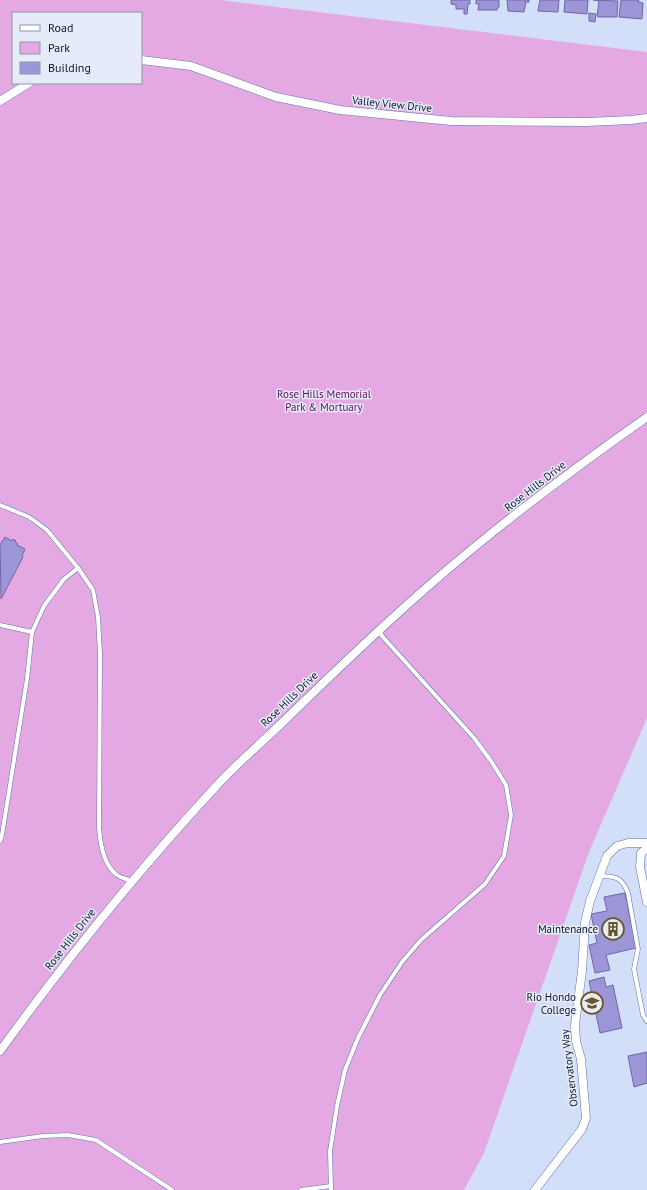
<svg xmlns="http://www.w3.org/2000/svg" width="647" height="1190" font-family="'PT Sans',sans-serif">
<rect width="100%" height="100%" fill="#d3def9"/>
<!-- green -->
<path fill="#e4a9e2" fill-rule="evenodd" d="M 0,0 L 220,0 L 647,52 L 647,718 L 589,852 L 484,1153 L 464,1190 L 0,1190 ZM 13,13 L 141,13 L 141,83 L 13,83 Z"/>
<!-- building -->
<g fill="#9c95d8" stroke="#6e66a6">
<path d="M 451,0 L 470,0 L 470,4 L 468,4 L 467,14 L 464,14 L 464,9 L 456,9 L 456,5 L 451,4 Z"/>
<path d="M 476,0 L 499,0 L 499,7 L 498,7 L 497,10 L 478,10 L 479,4 L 476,4 Z"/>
<path d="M 507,0 L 529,0 L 529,2 L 526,2 L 524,12 L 508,11 Z"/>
<path d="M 540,0 L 559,0 L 558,12 L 538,11 Z"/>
<path d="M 565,0 L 588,0 L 587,14 L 564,12 Z"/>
<path d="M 593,0 L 618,1 L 617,17 L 599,17 L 597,16 L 599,1 Z"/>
<path d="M 621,0 L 639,0 L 638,2 L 643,3 L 642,19 L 619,17 Z"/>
<path d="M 589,13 L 596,14 L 595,22 L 589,21 Z"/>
<path d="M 5,537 L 12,541 L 13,539 L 16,541 L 15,542 L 18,544 L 17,545 L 25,549 L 22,556 L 23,557 L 1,599 L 0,545 Z"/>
<path d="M 625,893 L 636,948 L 606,955 L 610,970 L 595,973 L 589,945 L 597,943 L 591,914 L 607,911 L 604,897 Z"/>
<path d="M 604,977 L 606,987 L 613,985 L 622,1028 L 600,1033 L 589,981 Z"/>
<path d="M 647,1052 L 647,1083 L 634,1087 L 628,1056 Z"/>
</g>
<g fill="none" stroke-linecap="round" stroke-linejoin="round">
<!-- service casing -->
<g stroke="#5e74b0" stroke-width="5">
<g id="service">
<path d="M 0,505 L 29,517 L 47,530 L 78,568 L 93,590 L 98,617 L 100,654 L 99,827 C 100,842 103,865 117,875 C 121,878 127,879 132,881"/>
<path d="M 0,625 L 32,632"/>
<path d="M 0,841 L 2,835 L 27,679 L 32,632 L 44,606 L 64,579 L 78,568"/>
<path d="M 599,876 C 615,876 622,877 628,893 L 638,949 L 634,969 L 643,1015 L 647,1021"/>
<path d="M 0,1142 L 43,1136 L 68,1135 L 96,1140 L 172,1190"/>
<path d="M 301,1190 L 331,1186"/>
<path d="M 331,1190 L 330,1151 L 337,1106 L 345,1070 L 358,1038 L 380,995 L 402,962 L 421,940 L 485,884 L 504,856 L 511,815 L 506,785 L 491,761 L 474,738 L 382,636 L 379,630"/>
</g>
</g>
<!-- minor casing -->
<g stroke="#5e74b0" stroke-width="9">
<g id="minor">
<path d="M 141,60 L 191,66 L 276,97 L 340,110 L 451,121 L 586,122 L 631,120 L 647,118"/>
<path d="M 0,101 L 29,83"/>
<path d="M 647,848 L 641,853 L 640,867 L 647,902"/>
<path d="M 0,1051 C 68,957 141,867 220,782 C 240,761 262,742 283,722 C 332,674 381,627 433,582 C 501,523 573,469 647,417"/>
<path d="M 535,1190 L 582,1129 L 586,1118 L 581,1059 L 576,1041 L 575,1025 L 582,971 L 585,923 L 590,901 L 607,856 L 617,846 L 628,843 L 647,843"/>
</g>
</g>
<!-- service -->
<use href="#service" stroke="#fff" stroke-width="4"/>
<!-- minor -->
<use href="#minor" stroke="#fff" stroke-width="8"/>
</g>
<!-- icons -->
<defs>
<g id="building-ring" transform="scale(1.15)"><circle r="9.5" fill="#e6ebf9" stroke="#695624" stroke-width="1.5"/><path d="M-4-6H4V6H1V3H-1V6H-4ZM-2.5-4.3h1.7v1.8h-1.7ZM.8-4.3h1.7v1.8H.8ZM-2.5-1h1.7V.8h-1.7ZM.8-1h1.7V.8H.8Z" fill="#695624"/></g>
<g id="university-ring" transform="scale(1.15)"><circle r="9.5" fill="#e6ebf9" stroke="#695624" stroke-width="1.5"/><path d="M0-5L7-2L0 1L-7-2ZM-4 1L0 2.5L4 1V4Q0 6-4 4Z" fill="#695624"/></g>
</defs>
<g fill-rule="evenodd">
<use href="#building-ring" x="613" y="929"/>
<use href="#university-ring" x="592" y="1003"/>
</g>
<g text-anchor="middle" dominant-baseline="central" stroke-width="3" stroke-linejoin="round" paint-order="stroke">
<!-- street labels -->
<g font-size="11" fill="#0e162d" stroke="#e6ebf9">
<text transform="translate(392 104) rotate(6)">Valley View Drive</text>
<text transform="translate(535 486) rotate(-38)">Rose Hills Drive</text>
<text transform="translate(289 699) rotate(-44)">Rose Hills Drive</text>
<text transform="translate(70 939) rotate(-52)">Rose Hills Drive</text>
<text transform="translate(569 1068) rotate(-97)">Observatory Way</text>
</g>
<!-- park labels -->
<g font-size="11" fill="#620962" stroke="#e6ebf9">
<text x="324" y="394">Rose Hills Memorial<tspan x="324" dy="13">Park &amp; Mortuary</tspan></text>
</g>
<!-- poi labels -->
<g font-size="11" fill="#0e162d" stroke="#e6ebf9" text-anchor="end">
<text x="598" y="929">Maintenance</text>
<text x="576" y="997">Rio Hondo<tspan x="576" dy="13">College</tspan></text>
</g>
</g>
<!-- legend -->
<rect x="12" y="12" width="130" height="72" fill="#e6ebf9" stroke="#9096a7"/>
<rect x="20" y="25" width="20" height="6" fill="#ffffff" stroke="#9096a7"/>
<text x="48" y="32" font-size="12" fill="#0e162d">Road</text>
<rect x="20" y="42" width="20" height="12" fill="#e4a9e2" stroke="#9096a7"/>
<text x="48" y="52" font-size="12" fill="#0e162d">Park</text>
<rect x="20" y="62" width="20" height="12" fill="#9c95d8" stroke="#9096a7"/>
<text x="48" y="72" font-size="12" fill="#0e162d">Building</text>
</svg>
